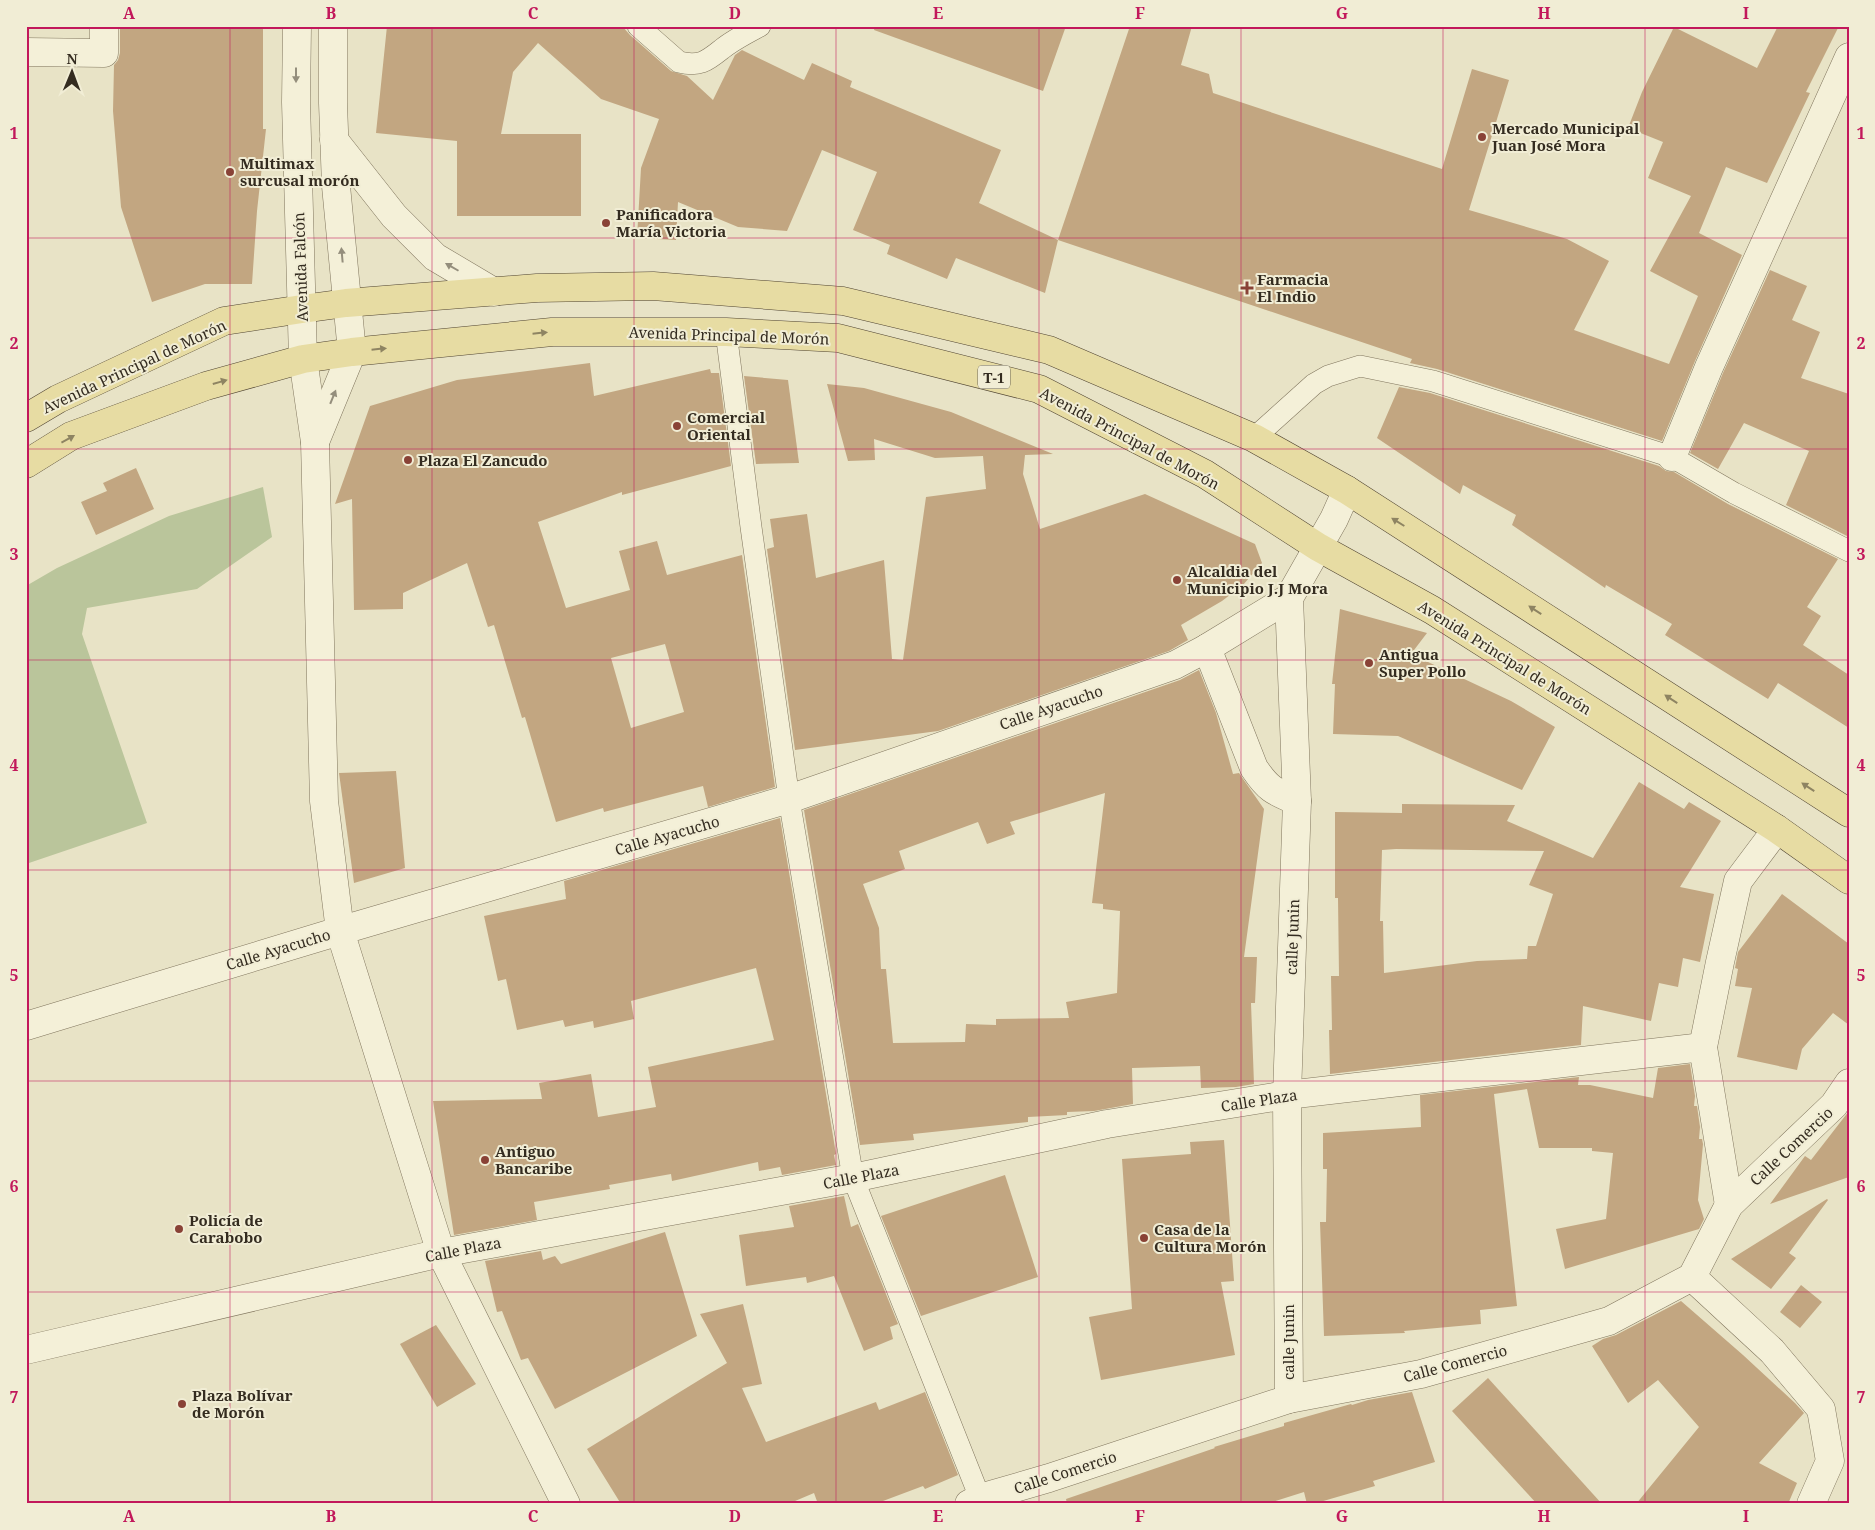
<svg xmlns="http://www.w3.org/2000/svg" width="1875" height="1530" font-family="'Noto Serif',serif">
<rect width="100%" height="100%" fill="#e8e3c6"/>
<!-- green -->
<path fill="#bac59b" d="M 263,487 L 272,537 L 197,589 L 87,608 L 82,634 L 147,823 L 26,864 L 26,586 L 57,568 L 169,516 Z"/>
<!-- building -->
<g fill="#c2a681" fill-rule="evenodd">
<path d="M 120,26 L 263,26 L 263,129 L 266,129 L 257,211 L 252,284 L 205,284 L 152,302 L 121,207 L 113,111 L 114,65 L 118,60 L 120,53 Z"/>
<path d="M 387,26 L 622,26 L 630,35 L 671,71 L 687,76 L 713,100 L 735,55 L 742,50 L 804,80 L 812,63 L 852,81 L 850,87 L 1001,150 L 979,203 L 1058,240 L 1045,293 L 956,258 L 947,279 L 887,254 L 890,245 L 853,230 L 877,172 L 822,150 L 787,231 L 738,227 L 678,202 L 676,240 L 637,238 L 641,168 L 659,119 L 601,99 L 538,43 L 513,72 L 501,134 L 581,134 L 581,216 L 457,216 L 457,141 L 376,133 Z"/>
<path d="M 875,26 L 1066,26 L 1043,91 L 874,30 Z"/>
<path d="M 1130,26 L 1192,26 L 1181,65 L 1209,74 L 1213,93 L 1442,169 L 1472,69 L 1509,80 L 1469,210 L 1567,239 L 1609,261 L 1574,330 L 1669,364 L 1698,296 L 1650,271 L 1691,196 L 1648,178 L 1663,142 L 1628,128 L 1642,92 L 1674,27 L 1757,68 L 1778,26 L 1839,26 L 1806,92 L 1810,93 L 1767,183 L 1726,167 L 1699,233 L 1742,255 L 1695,361 L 1662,441 L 1437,369 L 1410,363 L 1412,359 L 1058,240 Z"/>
<path d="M 1770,270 L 1807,286 L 1792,320 L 1820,332 L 1801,378 L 1849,394 L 1849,537 L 1786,505 L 1809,451 L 1744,423 L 1718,469 L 1690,453 L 1723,373 Z"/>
<path d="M 590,363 L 594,396 L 710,369 L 711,373 L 719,373 L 731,466 L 622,495 L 622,492 L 538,522 L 566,608 L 630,590 L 619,551 L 657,541 L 667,575 L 742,555 L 775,787 L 708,807 L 703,786 L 604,812 L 603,808 L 556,822 L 525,717 L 522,718 L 494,625 L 488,627 L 467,563 L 403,593 L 403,609 L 354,610 L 352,499 L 335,504 L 370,406 L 457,380 ZM 665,644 L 684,712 L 631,728 L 611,658 Z"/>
<path d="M 744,376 L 788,380 L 799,463 L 756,464 Z"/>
<path d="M 827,384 L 864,388 L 951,412 L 1053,454 L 1025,455 L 1023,474 L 1040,529 L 1145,494 L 1255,544 L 1262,563 L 1243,585 L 1222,601 L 1181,625 L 1188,640 L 1169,651 L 938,731 L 795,750 L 767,549 L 774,547 L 770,519 L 807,514 L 816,578 L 884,560 L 892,659 L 903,660 L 926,497 L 986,489 L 983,456 L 935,458 L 874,439 L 875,460 L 848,461 Z"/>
<path d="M 1399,387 L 1430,393 L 1659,466 L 1666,471 L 1674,472 L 1728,504 L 1838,559 L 1807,607 L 1821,616 L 1803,645 L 1849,675 L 1849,728 L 1778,683 L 1768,699 L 1665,635 L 1672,624 L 1606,585 L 1605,588 L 1512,525 L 1516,515 L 1463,485 L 1460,494 L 1377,438 Z"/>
<path d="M 136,468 L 154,509 L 96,535 L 81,502 L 107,491 L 103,483 Z"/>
<path d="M 1340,609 L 1427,633 L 1411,654 L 1511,701 L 1555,727 L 1522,790 L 1398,736 L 1333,734 L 1335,684 L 1332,684 Z"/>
<path d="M 1199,670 L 1216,713 L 1233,774 L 1239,773 L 1264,809 L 1244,957 L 1257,957 L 1255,1003 L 1251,1003 L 1254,1084 L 1236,1087 L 1201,1088 L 1200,1066 L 1132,1068 L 1133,1104 L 1094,1111 L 1067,1112 L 1067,1115 L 1028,1117 L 1028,1122 L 913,1134 L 914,1140 L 860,1145 L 804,810 L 1180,680 ZM 1105,793 L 1092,903 L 1103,904 L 1103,909 L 1120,911 L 1117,993 L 1066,1002 L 1069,1018 L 996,1019 L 996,1025 L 966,1024 L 965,1042 L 893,1043 L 886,969 L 881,969 L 879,928 L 863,884 L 905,869 L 899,851 L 978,822 L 987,844 L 1015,834 L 1010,822 Z"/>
<path d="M 396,771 L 405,868 L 354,883 L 339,773 Z"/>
<path d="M 1639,782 L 1684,809 L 1689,802 L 1721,821 L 1680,887 L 1714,894 L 1700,962 L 1683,958 L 1678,987 L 1659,983 L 1651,1021 L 1583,1006 L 1581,1045 L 1330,1074 L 1329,1030 L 1332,1030 L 1331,976 L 1339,976 L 1338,898 L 1335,898 L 1335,812 L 1402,813 L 1402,804 L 1515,805 L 1507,821 L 1593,858 ZM 1396,849 L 1544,851 L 1529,885 L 1553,894 L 1536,946 L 1528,946 L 1527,959 L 1477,961 L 1384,973 L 1383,921 L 1380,921 L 1382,850 Z"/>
<path d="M 780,818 L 836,1154 L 834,1155 L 836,1165 L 782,1175 L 780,1167 L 759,1171 L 758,1162 L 672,1181 L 671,1174 L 609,1185 L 610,1189 L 534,1202 L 537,1220 L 454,1235 L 433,1101 L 542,1099 L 539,1083 L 591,1074 L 598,1117 L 656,1107 L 648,1067 L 774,1040 L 756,968 L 631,1001 L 634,1019 L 594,1028 L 593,1021 L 565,1027 L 563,1020 L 517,1030 L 506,979 L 498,981 L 484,916 L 566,899 L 564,881 Z"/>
<path d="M 1782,894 L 1849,944 L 1849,1025 L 1833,1013 L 1802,1049 L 1797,1070 L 1737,1057 L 1752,988 L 1735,986 L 1738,969 L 1735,968 L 1738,952 Z"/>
<path d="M 1690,1064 L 1695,1096 L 1694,1106 L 1697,1106 L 1700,1127 L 1699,1139 L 1702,1139 L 1703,1144 L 1698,1200 L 1704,1219 L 1699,1229 L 1565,1269 L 1556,1229 L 1606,1219 L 1613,1153 L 1592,1151 L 1592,1148 L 1539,1148 L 1527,1089 L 1494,1094 L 1517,1306 L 1480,1310 L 1481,1324 L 1404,1331 L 1405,1333 L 1324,1336 L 1320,1222 L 1326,1222 L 1327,1169 L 1323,1169 L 1323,1133 L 1421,1127 L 1420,1095 L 1579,1077 L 1578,1085 L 1590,1085 L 1653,1098 L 1658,1068 Z"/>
<path d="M 1849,1111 L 1849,1177 L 1770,1204 L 1805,1156 L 1811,1160 Z"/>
<path d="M 1224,1140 L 1234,1281 L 1221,1282 L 1235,1355 L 1101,1380 L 1089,1317 L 1132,1309 L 1122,1159 L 1191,1154 L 1190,1142 Z"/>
<path d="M 1005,1175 L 1038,1277 L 921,1316 L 881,1216 Z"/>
<path d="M 844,1196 L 851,1227 L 858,1224 L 898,1324 L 890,1327 L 893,1339 L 864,1351 L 834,1276 L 807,1283 L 806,1277 L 746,1286 L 739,1235 L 794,1227 L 789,1206 Z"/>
<path d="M 1827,1199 L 1828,1200 L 1789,1253 L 1796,1258 L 1771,1289 L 1731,1259 Z"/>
<path d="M 665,1232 L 697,1336 L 555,1409 L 528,1358 L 521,1360 L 502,1311 L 497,1312 L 485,1261 L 541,1251 L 543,1260 L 555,1256 L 561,1264 Z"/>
<path d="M 1801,1285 L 1822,1302 L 1800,1328 L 1780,1312 Z"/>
<path d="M 1681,1301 L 1743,1355 L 1795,1403 L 1804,1413 L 1759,1463 L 1797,1483 L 1788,1504 L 1636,1504 L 1699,1427 L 1658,1380 L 1628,1403 L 1592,1346 L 1603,1339 L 1616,1335 Z"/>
<path d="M 743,1304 L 762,1384 L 742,1388 L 766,1442 L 876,1402 L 879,1410 L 925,1392 L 958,1475 L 925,1489 L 923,1486 L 875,1504 L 818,1504 L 814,1493 L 788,1504 L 621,1504 L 587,1449 L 727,1363 L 700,1314 Z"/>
<path d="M 436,1325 L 476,1384 L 437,1407 L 400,1344 Z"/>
<path d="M 1488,1378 L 1602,1504 L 1537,1504 L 1452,1411 Z"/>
<path d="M 1412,1392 L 1435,1462 L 1373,1481 L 1375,1486 L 1313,1504 L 1307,1504 L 1304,1492 L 1266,1504 L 1067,1504 L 1066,1499 L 1215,1448 L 1214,1447 L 1284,1426 L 1284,1423 L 1351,1404 L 1352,1405 L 1368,1400 Z"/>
</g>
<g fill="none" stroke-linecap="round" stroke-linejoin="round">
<!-- service casing -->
<g stroke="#81765e" stroke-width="22">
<g id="service">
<path d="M 638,26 L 679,62 C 700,67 707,61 722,49 C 733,40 747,33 760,26"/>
<path d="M 726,332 L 751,527 L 789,799 L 853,1178 L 980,1498"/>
<path d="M 1254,438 L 1314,384 L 1328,376 L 1360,366 L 1433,381 L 1672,457 L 1734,493 L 1849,551"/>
</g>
</g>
<!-- minor casing -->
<g stroke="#81765e" stroke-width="29">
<g id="minor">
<path d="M 297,26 L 296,102 L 303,359 L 315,442 L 324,801 L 340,931 L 441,1253 L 566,1504"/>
<path d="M 26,52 L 104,53 L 104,26"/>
<path d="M 334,140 L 394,216 L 435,257 L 494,292"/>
<path d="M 315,442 L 352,352 L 336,186 L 333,103 L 333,26"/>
<path d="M 1672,457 L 1709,367 L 1849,57"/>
<path d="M 1207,648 L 1254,768 C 1268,789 1273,791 1297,801"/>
<path d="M 26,1026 L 356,926 L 789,799 L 1175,665 L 1207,648 L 1289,598"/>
<path d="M 1729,1205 L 1703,1047 L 1720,962 L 1738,881 L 1777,829"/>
<path d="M 1692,1277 L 1772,1351 L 1821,1409 L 1830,1461 L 1811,1504"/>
<path d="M 26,1350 L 441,1253 L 853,1178 L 1107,1124 L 1287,1095 L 1703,1047"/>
<path d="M 1289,1399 L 1287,1095 L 1297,801 L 1289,598 L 1334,519 L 1347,490"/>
<path d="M 969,1504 L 980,1498 L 1049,1478 L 1289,1399 L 1421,1374 L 1609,1321 L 1692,1277 L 1729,1205 L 1834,1105 L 1849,1083"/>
</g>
</g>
<!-- primary casing -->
<g stroke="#504432" stroke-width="29">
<g id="primary">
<path d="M 26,418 L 58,399 L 224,321 L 302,309 L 346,303 L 537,288 L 653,286 L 843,301 L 1049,350 L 1254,438 L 1347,490 L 1849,813"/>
<path d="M 26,464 L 71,436 L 206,386 L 303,359 L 352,352 L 552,332 L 726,332 L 838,338 L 1039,389 L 1205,474 L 1318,547 L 1432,610 L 1777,829 L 1849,880"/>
</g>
</g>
<!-- service -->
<use href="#service" stroke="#f4f0d8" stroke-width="21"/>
<!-- minor -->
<use href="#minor" stroke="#f4f0d8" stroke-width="28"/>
<!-- primary -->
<use href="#primary" stroke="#e7dca3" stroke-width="28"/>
</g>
<!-- one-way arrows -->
<defs><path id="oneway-solid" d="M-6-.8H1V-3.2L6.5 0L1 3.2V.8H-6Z" transform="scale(1.25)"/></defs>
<g fill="#948e7c">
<use href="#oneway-solid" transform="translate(296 75) rotate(90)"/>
<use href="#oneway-solid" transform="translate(342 255) rotate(-95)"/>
<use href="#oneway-solid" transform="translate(452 267) rotate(-150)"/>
<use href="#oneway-solid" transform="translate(333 397) rotate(-68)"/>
</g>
<g fill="#8e8462">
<use href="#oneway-solid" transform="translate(540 333) rotate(-6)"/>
<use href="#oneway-solid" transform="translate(379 349) rotate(-6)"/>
<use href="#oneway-solid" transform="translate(220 382) rotate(-16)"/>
<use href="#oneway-solid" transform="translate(68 439) rotate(-29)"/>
<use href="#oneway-solid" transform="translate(1398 522) rotate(-148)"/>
<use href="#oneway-solid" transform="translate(1535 610) rotate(-147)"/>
<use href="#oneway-solid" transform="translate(1671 699) rotate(-147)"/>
<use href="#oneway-solid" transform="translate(1808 787) rotate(-147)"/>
</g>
<!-- grid -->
<path fill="none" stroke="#c2185b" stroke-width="1" stroke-opacity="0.55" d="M 230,26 L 230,1504M 432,26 L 432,1504M 634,26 L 634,1504M 836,26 L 836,1504M 1039,26 L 1039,1504M 1241,26 L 1241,1504M 1443,26 L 1443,1504M 1645,26 L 1645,1504M 26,238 L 1849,238M 26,449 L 1849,449M 26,660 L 1849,660M 26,870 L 1849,870M 26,1081 L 1849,1081M 26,1292 L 1849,1292"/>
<!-- markers -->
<g fill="#894236" stroke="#f1edd5" stroke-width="2">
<circle cx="1482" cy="137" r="5"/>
<circle cx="230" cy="172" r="5"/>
<circle cx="606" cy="223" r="5"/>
<path d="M1244.5 280.5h5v5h5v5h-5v5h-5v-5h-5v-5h5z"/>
<circle cx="677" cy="426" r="5"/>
<circle cx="408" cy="460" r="5"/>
<circle cx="1177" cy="580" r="5"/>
<circle cx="1369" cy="663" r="5"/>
<circle cx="485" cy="1160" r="5"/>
<circle cx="179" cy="1229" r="5"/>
<circle cx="1144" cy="1238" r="5"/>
<circle cx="182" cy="1404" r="5"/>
</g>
<g text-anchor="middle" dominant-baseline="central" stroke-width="4" stroke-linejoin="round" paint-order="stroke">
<!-- shield labels -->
<rect fill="#f1edd5" stroke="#6d6656" stroke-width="1" x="978" y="365.5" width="32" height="23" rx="4"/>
<g font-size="14" font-weight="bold" fill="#342c20">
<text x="994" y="377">T-1</text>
</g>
<!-- poi labels -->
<g font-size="15" font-weight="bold" fill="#342c20" stroke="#f1edd5" text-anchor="start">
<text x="1492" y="128">Mercado Municipal<tspan x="1492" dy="17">Juan José Mora</tspan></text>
<text x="240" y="163">Multimax<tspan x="240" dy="17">surcusal morón</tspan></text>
<text x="616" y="214">Panificadora<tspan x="616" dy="17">María Victoria</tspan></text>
<text x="1257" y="279">Farmacia<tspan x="1257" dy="17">El Indio</tspan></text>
<text x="687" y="417">Comercial<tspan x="687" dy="17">Oriental</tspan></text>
<text x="418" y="460">Plaza El Zancudo</text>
<text x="1187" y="571">Alcaldia del<tspan x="1187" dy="17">Municipio J.J Mora</tspan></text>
<text x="1379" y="654">Antigua<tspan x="1379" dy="17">Super Pollo</tspan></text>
<text x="495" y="1151">Antiguo<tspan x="495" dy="17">Bancaribe</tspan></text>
<text x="189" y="1220">Policía de<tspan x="189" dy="17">Carabobo</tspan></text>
<text x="1154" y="1229">Casa de la<tspan x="1154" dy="17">Cultura Morón</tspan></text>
<text x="192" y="1395">Plaza Bolívar<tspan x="192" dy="17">de Morón</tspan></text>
</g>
<!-- street labels -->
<g font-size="15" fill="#342c20" stroke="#f1edd5">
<text transform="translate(300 267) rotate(-92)">Avenida Falcón</text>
<text transform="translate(729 335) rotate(2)">Avenida Principal de Morón</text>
<text transform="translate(134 366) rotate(-25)">Avenida Principal de Morón</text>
<text transform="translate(1130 438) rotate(28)">Avenida Principal de Morón</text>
<text transform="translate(1505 657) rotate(32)">Avenida Principal de Morón</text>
<text transform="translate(1051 707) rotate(-19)">Calle Ayacucho</text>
<text transform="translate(667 835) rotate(-16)">Calle Ayacucho</text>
<text transform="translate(1292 937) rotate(-88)">calle Junin</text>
<text transform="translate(278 949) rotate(-17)">Calle Ayacucho</text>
<text transform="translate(1259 1100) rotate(-9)">Calle Plaza</text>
<text transform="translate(1791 1146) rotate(-43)">Calle Comercio</text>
<text transform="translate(861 1176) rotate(-11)">Calle Plaza</text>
<text transform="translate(463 1249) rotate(-11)">Calle Plaza</text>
<text transform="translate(1288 1342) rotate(-90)">calle Junin</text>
<text transform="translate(1455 1363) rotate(-15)">Calle Comercio</text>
<text transform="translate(1065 1472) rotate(-18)">Calle Comercio</text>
</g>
</g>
<!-- border -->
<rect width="1875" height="1530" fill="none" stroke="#f1edd5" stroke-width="55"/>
<!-- north arrow -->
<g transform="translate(72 72) rotate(1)" stroke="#f1edd5" stroke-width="4" paint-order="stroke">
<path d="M0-4L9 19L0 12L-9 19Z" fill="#342c20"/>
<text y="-8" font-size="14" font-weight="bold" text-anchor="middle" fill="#342c20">N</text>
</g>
<rect x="28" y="28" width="1820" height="1474" fill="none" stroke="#c2185b" stroke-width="2"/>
<g font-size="16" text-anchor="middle" font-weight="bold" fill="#c2185b">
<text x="129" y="19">A</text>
<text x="331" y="19">B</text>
<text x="533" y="19">C</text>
<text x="735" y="19">D</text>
<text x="938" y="19">E</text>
<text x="1140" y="19">F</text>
<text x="1342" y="19">G</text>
<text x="1544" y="19">H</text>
<text x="1746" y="19">I</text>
<text x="14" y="139">1</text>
<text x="1861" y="139">1</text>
<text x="14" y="349">2</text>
<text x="1861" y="349">2</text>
<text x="14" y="560">3</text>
<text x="1861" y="560">3</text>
<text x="14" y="771">4</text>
<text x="1861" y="771">4</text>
<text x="14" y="981">5</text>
<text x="1861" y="981">5</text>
<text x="14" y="1192">6</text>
<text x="1861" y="1192">6</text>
<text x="14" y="1403">7</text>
<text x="1861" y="1403">7</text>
<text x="129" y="1522">A</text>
<text x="331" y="1522">B</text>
<text x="533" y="1522">C</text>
<text x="735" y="1522">D</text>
<text x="938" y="1522">E</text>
<text x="1140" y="1522">F</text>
<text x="1342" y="1522">G</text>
<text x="1544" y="1522">H</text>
<text x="1746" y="1522">I</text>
</g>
</svg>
